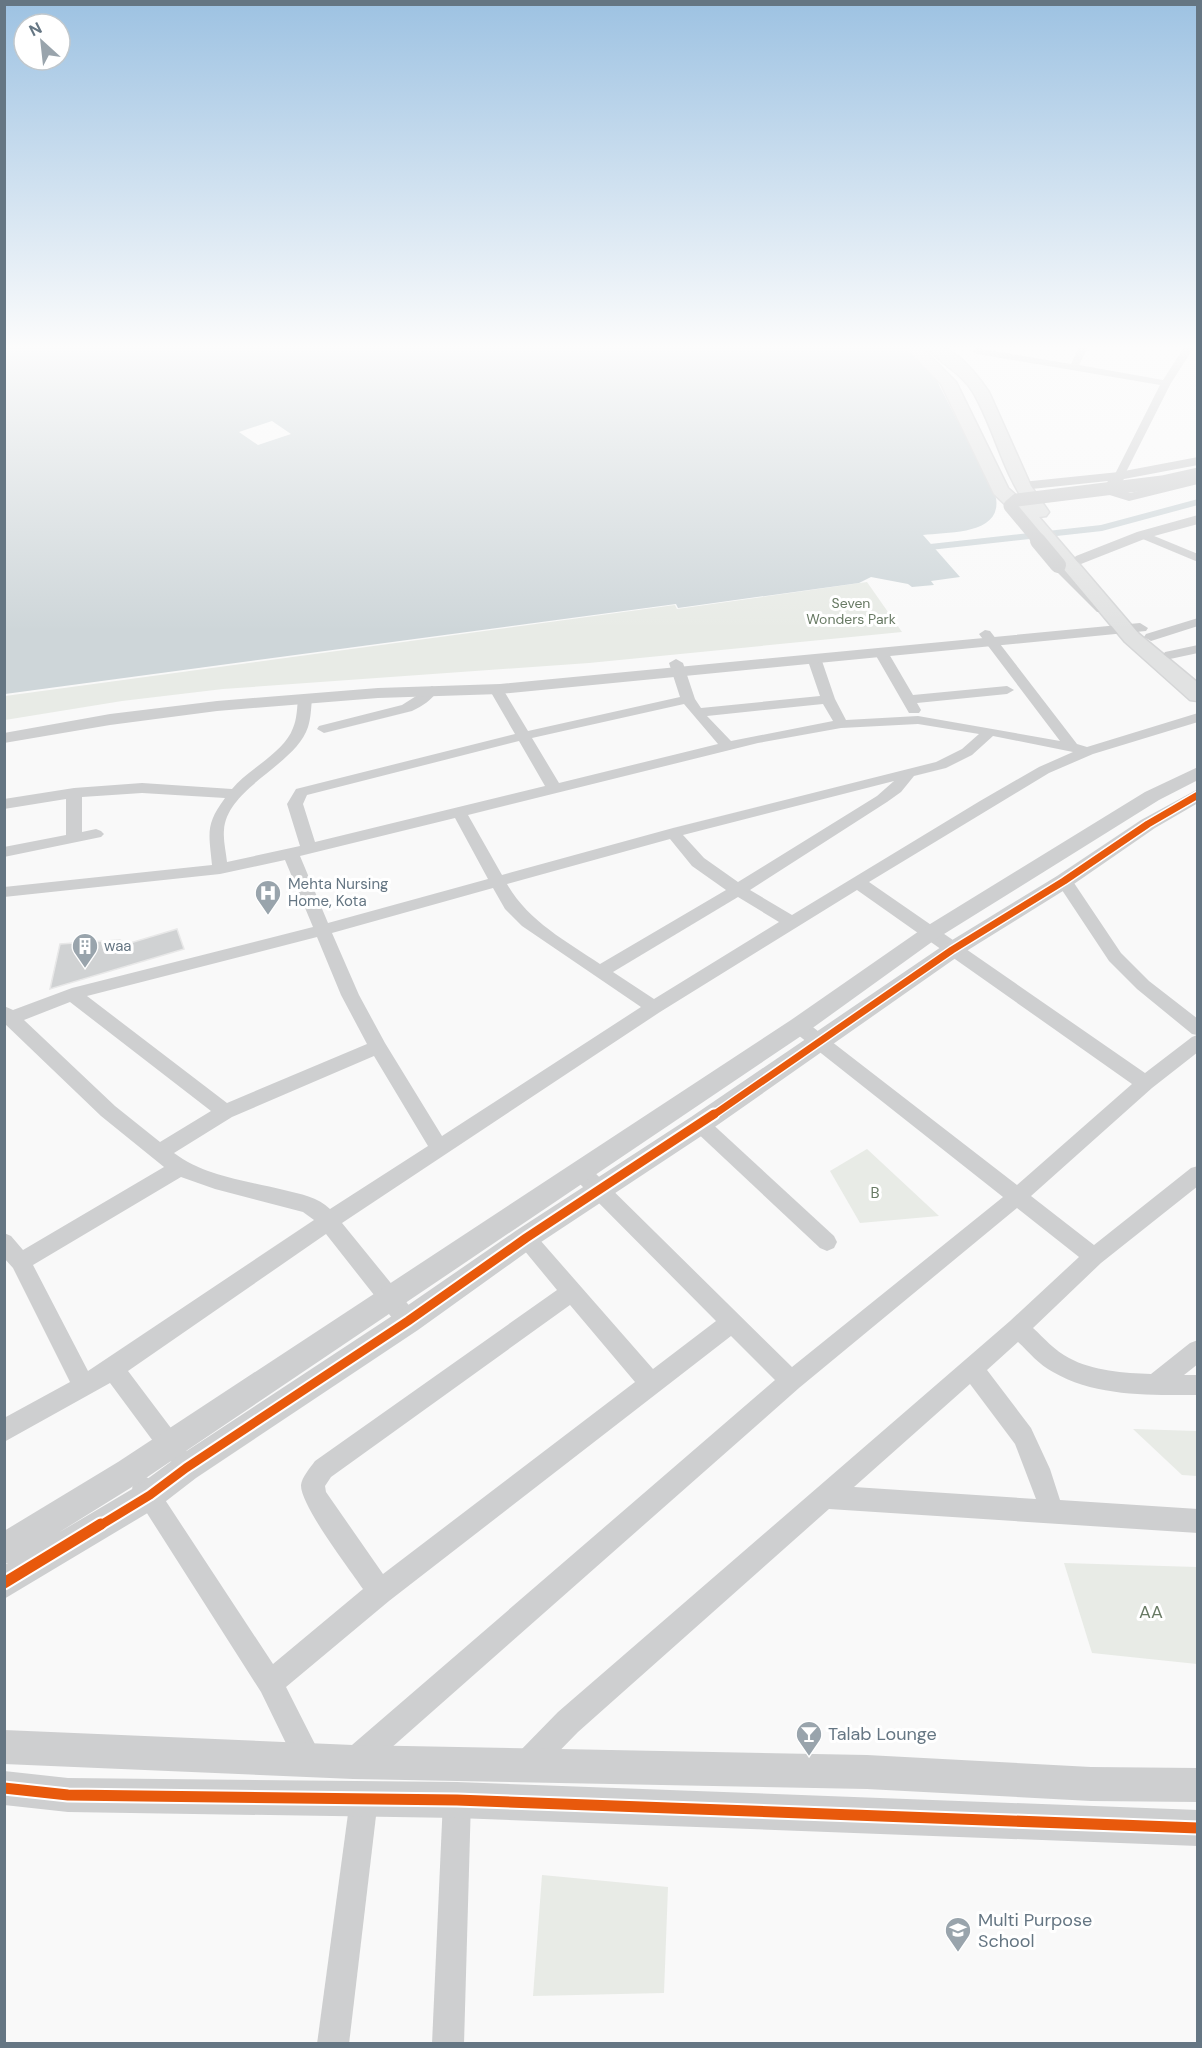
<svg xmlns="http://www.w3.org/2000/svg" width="1202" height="2048" font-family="'DM Sans',sans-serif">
<rect width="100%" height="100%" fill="#f9f9f9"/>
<!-- green -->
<g fill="#e8ebe6">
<path d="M 867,582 L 902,632 L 589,663 L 223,689 L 122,701 L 5,720 L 5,696 L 675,605 L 677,609 Z"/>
<path d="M 867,1149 L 939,1216 L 860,1223 L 830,1171 Z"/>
<path d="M 1133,1429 L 1197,1431 L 1197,1476 L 1182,1475 Z"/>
<path d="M 1064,1563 L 1197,1567 L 1197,1664 L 1092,1653 Z"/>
<path d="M 542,1875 L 668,1887 L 664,1993 L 533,1996 Z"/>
</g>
<!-- water -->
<path fill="#ced6d9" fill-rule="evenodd" d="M 4,344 L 900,344 L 935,377 L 956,418 L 967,433 L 996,498 C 1002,535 948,532 923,535 L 960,577 L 931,581 L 934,585 L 912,587 L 908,584 L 871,577 L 859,583 L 678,608 L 676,604 L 5,694 ZM 272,421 L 291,434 L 258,445 L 239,432 Z"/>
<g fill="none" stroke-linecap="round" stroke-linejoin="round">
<!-- canal -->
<path fill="#ced6d9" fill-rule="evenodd" d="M 1198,499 L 1198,505 L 1102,531 L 912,552 L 907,549 L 912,546 L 1101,525 Z"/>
</g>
<!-- building -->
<path fill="#d0d2d3" stroke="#e8e8e8" stroke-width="1.5" d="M 177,929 L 184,949 L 50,989 L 60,944 L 120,940 L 127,944 Z"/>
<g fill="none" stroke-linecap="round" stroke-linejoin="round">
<!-- primary casing -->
<g stroke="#d5d6d7" stroke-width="3">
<path id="primary" d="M 903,344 L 918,344 L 956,382 L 1008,488 L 1026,504 C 1002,470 994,428 973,392 C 961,372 940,364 927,347 L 929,344 C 953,344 976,373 989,392 L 1031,486 L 1049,512 L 1046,516 L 1039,517 L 1139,634 L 1198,683 L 1198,701 L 1190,700 L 1125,642 L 1025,523 L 994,494 L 941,384 Z"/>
</g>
<!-- minor -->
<g fill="#cecfd0" fill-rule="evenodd">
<path d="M 1080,344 L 1090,344 L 1079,365 L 1163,380 L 1186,344 L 1196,344 L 1171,383 L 1123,478 L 1115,478 L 1114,476 L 1160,385 L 977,354 L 972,351 L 977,348 L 1071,364 Z"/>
<path d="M 1142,531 L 1198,554 L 1198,562 L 1138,537 L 1136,535 Z"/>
<path d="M 1198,618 L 1198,626 L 1151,641 L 1144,637 L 1146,634 Z"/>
<path d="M 985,630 L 990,631 L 1077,744 L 1087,747 L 1198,713 L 1198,722 L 1093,754 L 1049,773 L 869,882 L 1145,1073 L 1192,1037 L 1197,1035 L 1192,1034 L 1137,989 L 1109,961 L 1056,881 L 1058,877 L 1070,877 L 1121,953 L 1149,981 L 1198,1019 L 1198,1052 L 1152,1088 L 1031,1196 L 1094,1245 L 1191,1168 L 1198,1166 L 1198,1186 L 1101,1263 L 1033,1328 C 1044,1338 1055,1351 1069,1358 C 1093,1371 1124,1373 1151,1374 L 1190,1343 L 1198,1340 L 1198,1364 L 1184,1375 L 1198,1375 L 1198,1395 C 1150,1395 1096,1397 1053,1372 C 1039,1365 1029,1352 1018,1342 L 987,1370 L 1031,1428 L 1050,1469 L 1060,1500 L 1198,1509 L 1198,1533 L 829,1509 L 578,1732 L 536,1775 L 526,1779 L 516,1775 L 512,1765 L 516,1755 L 558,1712 L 1010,1321 L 1079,1257 L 1017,1208 L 799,1388 L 365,1771 L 355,1775 L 345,1771 L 341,1761 L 345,1751 L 775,1380 L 731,1336 L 389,1601 L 286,1687 L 323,1760 L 319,1770 L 309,1774 L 299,1770 L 261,1692 L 136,1496 L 132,1488 L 136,1480 L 144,1476 L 152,1480 L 273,1664 L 363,1589 C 350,1570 300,1505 301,1485 C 302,1477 310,1468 315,1461 L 557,1290 L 519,1244 L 516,1238 L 519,1232 L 526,1229 L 533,1232 L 653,1369 L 716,1321 L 573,1177 L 570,1171 L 573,1165 L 580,1163 L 587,1165 L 792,1367 L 1003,1197 L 793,1031 L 790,1026 L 793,1021 L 799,1019 L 805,1021 L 1017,1185 L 1132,1084 L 857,890 L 660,1012 L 342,1223 L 416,1314 L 419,1321 L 416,1328 L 408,1331 L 400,1328 L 326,1234 L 128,1371 L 183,1444 L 187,1452 L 183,1460 L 175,1463 L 167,1460 L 110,1383 L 4,1442 L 4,1418 L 70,1382 L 13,1268 L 4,1258 L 4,1233 L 11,1236 L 23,1250 L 164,1167 L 101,1116 L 4,1023 L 4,1006 L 13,1010 L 72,988 L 313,927 L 285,860 L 220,874 L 4,897 L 4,887 L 212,865 C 209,833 205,825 225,798 L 142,793 L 82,797 L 82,832 L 96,829 L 101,831 L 104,834 L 101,837 L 4,857 L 4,847 L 66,835 L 66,799 L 4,809 L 4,799 L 74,788 L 142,783 L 232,789 C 248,769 284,753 293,728 C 297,719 297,708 298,699 L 300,696 L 310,696 L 312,699 C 311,708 311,718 308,727 C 296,765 227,787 224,830 C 223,840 226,852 227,862 L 300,846 L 287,804 L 296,789 L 515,734 L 489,689 L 491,686 L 501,686 L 528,731 L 680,697 L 669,663 L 676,659 L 683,663 L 695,699 L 701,708 L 820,696 L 808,661 L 815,657 L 822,661 L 835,699 L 846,720 L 918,716 L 1060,741 L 979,634 ZM 684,704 L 718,744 L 559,783 L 532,738 ZM 823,704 L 833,721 L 731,741 L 707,716 ZM 918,724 L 979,734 L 962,749 L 936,762 L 673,828 L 502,875 L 468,815 L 758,743 L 841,728 ZM 993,736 L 1073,752 L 1039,767 L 980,801 L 792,915 L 750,890 L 887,802 L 901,792 L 914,776 L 946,768 L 972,755 ZM 519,741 L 545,786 L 315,842 L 303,804 L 307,795 ZM 894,781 L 877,796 L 738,882 L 704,858 L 683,835 ZM 455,818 L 488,879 L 328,923 L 300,856 ZM 670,839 L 692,866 L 726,890 L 600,964 C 566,941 528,921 507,884 ZM 493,888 L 505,909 L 522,926 L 641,1007 L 442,1136 L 385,1043 L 359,995 L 332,933 ZM 738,897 L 779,922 L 654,999 L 613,972 ZM 317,937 L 341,995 L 367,1044 L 227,1103 L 87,996 ZM 70,1002 L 211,1111 L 160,1142 L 115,1106 L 24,1020 ZM 374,1056 L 428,1146 L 330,1209 C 318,1197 300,1194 284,1190 C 248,1181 204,1176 174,1153 L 232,1117 ZM 181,1177 L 215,1189 L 303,1212 L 314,1220 L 88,1371 L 33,1265 ZM 570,1305 L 635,1382 L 383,1574 L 326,1492 L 325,1486 L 331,1477 ZM 970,1384 L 1015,1444 L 1036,1499 L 854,1487 Z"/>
<path d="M 1198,645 L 1198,653 L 1170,659 L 1163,655 L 1165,652 Z"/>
<path d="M 882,650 L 889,654 L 913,695 L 1007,686 L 1014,690 L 1007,694 L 917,703 L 921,710 L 919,713 L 909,713 L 875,654 Z"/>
<path d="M 432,686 L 439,690 C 431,700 423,706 412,711 L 324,733 L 317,729 L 319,726 L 402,705 Z"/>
<path d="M 700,1116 L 707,1119 L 834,1236 L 837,1242 L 834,1248 L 827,1251 L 820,1248 L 693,1129 L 690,1124 L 693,1119 Z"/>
<path d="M 364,1785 L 374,1789 L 378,1799 L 349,2044 L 317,2044 L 350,1799 L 354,1789 Z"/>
<path d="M 457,1786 L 467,1790 L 471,1800 L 464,2044 L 432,2044 L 443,1800 L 447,1790 Z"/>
</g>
<!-- tertiary -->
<g fill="#cecfd0" fill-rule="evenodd">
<path d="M 1198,457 L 1198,465 L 1124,479 L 1117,488 L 1130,493 L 1198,476 L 1198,484 L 1129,501 L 1103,493 L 1101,490 L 1108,481 L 1022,490 L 1015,486 L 1022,482 L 1119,472 Z"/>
<path d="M 1198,515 L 1198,524 L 1147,538 L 1086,562 L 1081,564 L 1073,559 L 1076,556 L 1137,532 Z"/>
<path d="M 1058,560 L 1063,562 L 1109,606 L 1111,609 L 1109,612 L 1097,612 L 1050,565 L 1053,562 Z"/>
<path d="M 1140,623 L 1148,628 L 1146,631 L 500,694 L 378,698 L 217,711 L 110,725 L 4,743 L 4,733 L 110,714 L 217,701 L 378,688 L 500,684 Z"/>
<path d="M 1198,767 L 1198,780 L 1159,800 L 936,939 L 807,1032 L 140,1482 L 58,1533 L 139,1485 L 176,1458 L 398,1312 L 517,1230 L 691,1117 L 944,945 L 1057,876 L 1141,820 L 1198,789 L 1198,803 L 1155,828 L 1071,886 L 960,955 L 709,1131 L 535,1246 L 418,1330 L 196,1478 L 161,1505 L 4,1599 L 4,1565 L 8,1563 L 4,1564 L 4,1531 L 118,1462 L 791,1020 L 922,929 L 1145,792 Z"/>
<path d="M 4,1730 L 353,1745 L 867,1755 L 1091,1767 L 1198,1768 L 1198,1802 L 1091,1801 L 867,1789 L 353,1779 L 4,1764 Z"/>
<path d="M 4,1771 L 68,1778 L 457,1782 L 1198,1810 L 1198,1846 L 457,1818 L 68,1812 L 4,1805 Z"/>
</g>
<!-- primary -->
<use href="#primary" fill="#e1e2e2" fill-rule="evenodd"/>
<!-- tertiary-bridge-far1 -->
<path stroke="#cecfd0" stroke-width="13" d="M 1040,542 L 1010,506 L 1017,500 L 1162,482 L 1198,474"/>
<!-- tertiary-bridge -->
<path stroke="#cecfd0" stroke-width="16" d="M 1038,541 L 1058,565"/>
<!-- cycleway-far2 casing -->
<g stroke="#fff" stroke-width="10">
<path id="cycleway-far2" d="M 712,1116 L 952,950 L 1064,881 L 1148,824 L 1198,795"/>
</g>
<!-- cycleway-far1 casing -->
<g stroke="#fff" stroke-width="13">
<path id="cycleway-far1" d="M 99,1526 L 150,1495 L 186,1468 L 408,1321 L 526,1238 L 714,1114"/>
</g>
<!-- cycleway casing -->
<g stroke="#fff" stroke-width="15">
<g id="cycleway">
<path d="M 4,1583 L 101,1524"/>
<path d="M 4,1788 L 68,1795 L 457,1800 L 1198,1828"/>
</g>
</g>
<!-- cycleway-far2 -->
<use href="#cycleway-far2" stroke="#e8590c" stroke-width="7"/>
<!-- cycleway-far1 -->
<use href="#cycleway-far1" stroke="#e8590c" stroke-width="9"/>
<!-- cycleway -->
<use href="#cycleway" stroke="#e8590c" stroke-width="11"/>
</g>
<!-- sky -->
<linearGradient id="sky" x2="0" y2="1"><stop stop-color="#9dc2e2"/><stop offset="0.55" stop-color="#fcfcfc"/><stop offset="1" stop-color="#fcfcfc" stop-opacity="0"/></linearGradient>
<rect width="1202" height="631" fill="url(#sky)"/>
<!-- icons -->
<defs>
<g id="hospital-pin" transform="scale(1.35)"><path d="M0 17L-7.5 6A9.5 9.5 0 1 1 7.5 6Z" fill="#99a4ac" stroke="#fff"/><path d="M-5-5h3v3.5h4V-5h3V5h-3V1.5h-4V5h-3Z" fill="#fff"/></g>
<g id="building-pin" transform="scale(1.35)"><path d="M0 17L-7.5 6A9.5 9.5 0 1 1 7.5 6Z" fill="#99a4ac" stroke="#fff"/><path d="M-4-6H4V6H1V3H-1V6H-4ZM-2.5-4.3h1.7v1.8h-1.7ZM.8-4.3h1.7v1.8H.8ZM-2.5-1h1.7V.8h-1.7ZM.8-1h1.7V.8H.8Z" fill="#fff"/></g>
<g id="bar-pin" transform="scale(1.35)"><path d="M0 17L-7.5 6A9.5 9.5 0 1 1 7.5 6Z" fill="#99a4ac" stroke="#fff"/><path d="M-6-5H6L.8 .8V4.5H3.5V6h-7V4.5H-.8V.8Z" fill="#fff"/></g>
<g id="school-pin" transform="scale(1.35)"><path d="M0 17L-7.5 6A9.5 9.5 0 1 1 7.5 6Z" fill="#99a4ac" stroke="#fff"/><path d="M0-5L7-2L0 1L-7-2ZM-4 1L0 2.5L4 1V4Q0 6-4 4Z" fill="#fff"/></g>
</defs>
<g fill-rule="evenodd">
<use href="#hospital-pin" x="268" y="893"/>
<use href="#building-pin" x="85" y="946"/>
<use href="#bar-pin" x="809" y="1734"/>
<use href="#school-pin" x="958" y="1930"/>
</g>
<g text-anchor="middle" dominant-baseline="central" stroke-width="6" stroke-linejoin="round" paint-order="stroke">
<!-- far-park labels -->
<g font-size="14" fill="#687a64" stroke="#fff">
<text x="851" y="603">Seven<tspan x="851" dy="16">Wonders Park</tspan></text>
</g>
<!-- poi labels -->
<g font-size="15" fill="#657683" stroke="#fff" text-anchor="start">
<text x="288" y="884">Mehta Nursing<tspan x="288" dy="17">Home, Kota</tspan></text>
<text x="104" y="946">waa</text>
</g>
<!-- park labels -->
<g font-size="15" fill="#687a64" stroke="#fff">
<text x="875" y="1193">B</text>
</g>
<!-- near-park labels -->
<g font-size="18" fill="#687a64" stroke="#fff">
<text x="1151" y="1612">AA</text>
</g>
<!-- near-poi labels -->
<g font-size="18" fill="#657683" stroke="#fff" text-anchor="start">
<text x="828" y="1734">Talab Lounge</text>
<text x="978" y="1920">Multi Purpose<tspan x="978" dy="21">School</tspan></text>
</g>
</g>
<!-- border -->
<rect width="1202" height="2048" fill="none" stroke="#657683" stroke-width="12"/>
<!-- north arrow -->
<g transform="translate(42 42) rotate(333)"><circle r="28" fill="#ffffff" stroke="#c1c8cd" stroke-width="1.5"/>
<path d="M0-4.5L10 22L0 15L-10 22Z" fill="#99a4ac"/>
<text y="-9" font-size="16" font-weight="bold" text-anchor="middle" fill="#657683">N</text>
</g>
</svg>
